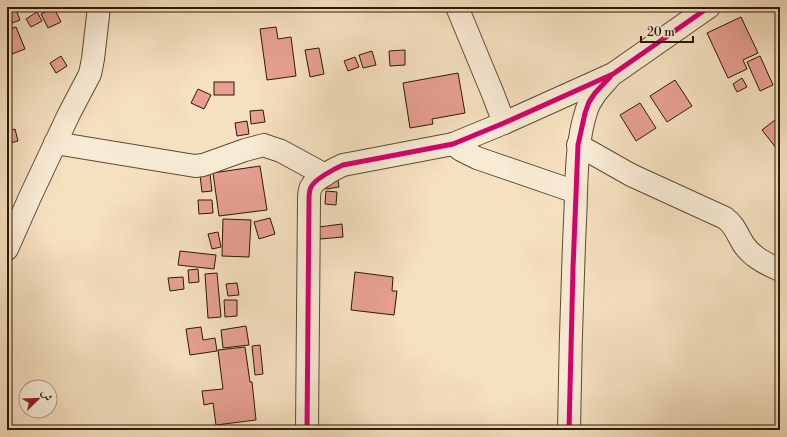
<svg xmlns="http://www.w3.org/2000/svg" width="787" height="437" font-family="'Libre Bodoni',Amiri,serif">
<rect width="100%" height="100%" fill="#f5e0bf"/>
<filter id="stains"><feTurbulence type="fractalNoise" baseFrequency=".005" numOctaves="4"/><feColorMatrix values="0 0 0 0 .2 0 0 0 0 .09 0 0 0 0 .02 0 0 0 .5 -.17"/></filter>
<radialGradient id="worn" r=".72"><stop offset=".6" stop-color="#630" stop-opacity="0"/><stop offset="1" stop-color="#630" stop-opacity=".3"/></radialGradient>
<!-- building -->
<g fill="#e7a092" stroke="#2c1900">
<path d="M 7,7 L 15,7 L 20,20 L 7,25 Z"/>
<path d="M 37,7 L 49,7 L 38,11 Z"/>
<path d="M 54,8 L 61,22 L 48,28 L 41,14 Z"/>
<path d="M 37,12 L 42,21 L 31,27 L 26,19 Z"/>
<path d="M 741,17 L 758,53 L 743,60 L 747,69 L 728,78 L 707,33 Z"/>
<path d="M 16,27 L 25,49 L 12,54 L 7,42 L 7,30 Z"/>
<path d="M 276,27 L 278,39 L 291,37 L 296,76 L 267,80 L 260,29 Z"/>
<path d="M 319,48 L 324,74 L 310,77 L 305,50 Z"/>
<path d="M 405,50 L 405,65 L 390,66 L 389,51 Z"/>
<path d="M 372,51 L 376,65 L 363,68 L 359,55 Z"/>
<path d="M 61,56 L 67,66 L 56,73 L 50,63 Z"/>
<path d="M 760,56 L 773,85 L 760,91 L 747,62 Z"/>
<path d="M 355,57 L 359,67 L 348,71 L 344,61 Z"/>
<path d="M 458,73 L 465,113 L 432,119 L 433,124 L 410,128 L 403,83 Z"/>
<path d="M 742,78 L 747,87 L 737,92 L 733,84 Z"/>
<path d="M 675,80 L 692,106 L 667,122 L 650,96 Z"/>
<rect x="214" y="82" width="20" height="13"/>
<path d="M 198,89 L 211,95 L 204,109 L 191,103 Z"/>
<path d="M 640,103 L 656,128 L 636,141 L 620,115 Z"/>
<path d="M 263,110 L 265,122 L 251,124 L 250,111 Z"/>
<path d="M 780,116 L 780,153 L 762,130 Z"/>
<path d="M 247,121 L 249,134 L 237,136 L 235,123 Z"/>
<path d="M 15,129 L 18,141 L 7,144 L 7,132 Z"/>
<path d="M 260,166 L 267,210 L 219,216 L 213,173 Z"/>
<path d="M 337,173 L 339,187 L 326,189 L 324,175 Z"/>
<path d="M 210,174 L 212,191 L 202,192 L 200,175 Z"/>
<path d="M 326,191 L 337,192 L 336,205 L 325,204 Z"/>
<path d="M 198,200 L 212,200 L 213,213 L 199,214 Z"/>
<path d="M 270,218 L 275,234 L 259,239 L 254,222 Z"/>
<path d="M 223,219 L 251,220 L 249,257 L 222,256 Z"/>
<path d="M 342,224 L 343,237 L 320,239 L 319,227 Z"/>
<path d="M 218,232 L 221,247 L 212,249 L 208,234 Z"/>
<path d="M 180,251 L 216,255 L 214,269 L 178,265 Z"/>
<path d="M 198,269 L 199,282 L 189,283 L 188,270 Z"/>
<path d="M 355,272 L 393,277 L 392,291 L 397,291 L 394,315 L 351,310 Z"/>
<path d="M 217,273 L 221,317 L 208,318 L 205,274 Z"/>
<path d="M 183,277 L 184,289 L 170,291 L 168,278 Z"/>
<path d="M 237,283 L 239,295 L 228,296 L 226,284 Z"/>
<path d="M 224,300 L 237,300 L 237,316 L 225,317 Z"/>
<path d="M 246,326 L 249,345 L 223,348 L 221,330 Z"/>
<path d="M 201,327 L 203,340 L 215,338 L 217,351 L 190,355 L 186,329 Z"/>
<path d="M 260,345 L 263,374 L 255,375 L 252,346 Z"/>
<path d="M 245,347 L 250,382 L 252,382 L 256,420 L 216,425 L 213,403 L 204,405 L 202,391 L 223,389 L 218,350 Z"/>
</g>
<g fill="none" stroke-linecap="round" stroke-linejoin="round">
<!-- minor casing -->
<g stroke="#5e4b30" stroke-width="24">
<g id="minor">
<path d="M 457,7 L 493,94 L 504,123"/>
<path d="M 55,143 L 195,166 L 203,165 L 245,150 L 264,145 L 266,146 L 281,151 L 325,175"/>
<path d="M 453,144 L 461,150 L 477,158 L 576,192"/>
<path d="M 578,145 L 631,175 L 725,218 C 735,225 738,236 744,245 C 753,258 767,264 780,270"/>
<path d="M 7,249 L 30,197 L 69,114 L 90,74 L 93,59 L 99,7"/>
<path d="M 307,430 L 309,200 C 309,196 309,191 311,187 C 315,179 334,169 343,165 L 453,144 L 504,123 L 613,74 L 709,7"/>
<path d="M 569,430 C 570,360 572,290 575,221 C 577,185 575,147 586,112 C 590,98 599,89 609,78"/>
</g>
</g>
<!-- minor -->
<use href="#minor" stroke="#f8ebd5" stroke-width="22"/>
<!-- cycleway casing -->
<g stroke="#f8ebd5" stroke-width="8">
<g id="cycleway">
<path d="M 307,430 L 309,200 C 309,196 309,191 311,187 C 315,179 334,169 343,165 L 453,144 L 504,123 L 613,74 L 709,7"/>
<path d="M 569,430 L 573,268 L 578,145 L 585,113 L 589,102 L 595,93 L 610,77"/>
</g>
</g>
<!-- cycleway -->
<use href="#cycleway" stroke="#d6006c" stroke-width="5"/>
</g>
<!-- margin -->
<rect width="787" height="437" fill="none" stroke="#f5e0bf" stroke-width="24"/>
<rect x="8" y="8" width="771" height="421" fill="none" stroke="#2c1900" stroke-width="2"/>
<rect x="12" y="12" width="763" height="413" fill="none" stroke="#2c1900"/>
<!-- north arrow -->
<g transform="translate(38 399) rotate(67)"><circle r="19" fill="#f8ebd5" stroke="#a69780"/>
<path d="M0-3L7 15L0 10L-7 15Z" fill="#8f2418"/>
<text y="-6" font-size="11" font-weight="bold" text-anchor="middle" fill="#2c1900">ش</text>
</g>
<!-- scale -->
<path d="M641 36v6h52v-6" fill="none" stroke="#2c1900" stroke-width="2"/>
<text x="647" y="36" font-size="12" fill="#2c1900" stroke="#f8ebd5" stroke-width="3" paint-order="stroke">20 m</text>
<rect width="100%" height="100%" filter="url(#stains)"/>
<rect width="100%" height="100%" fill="url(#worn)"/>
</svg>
